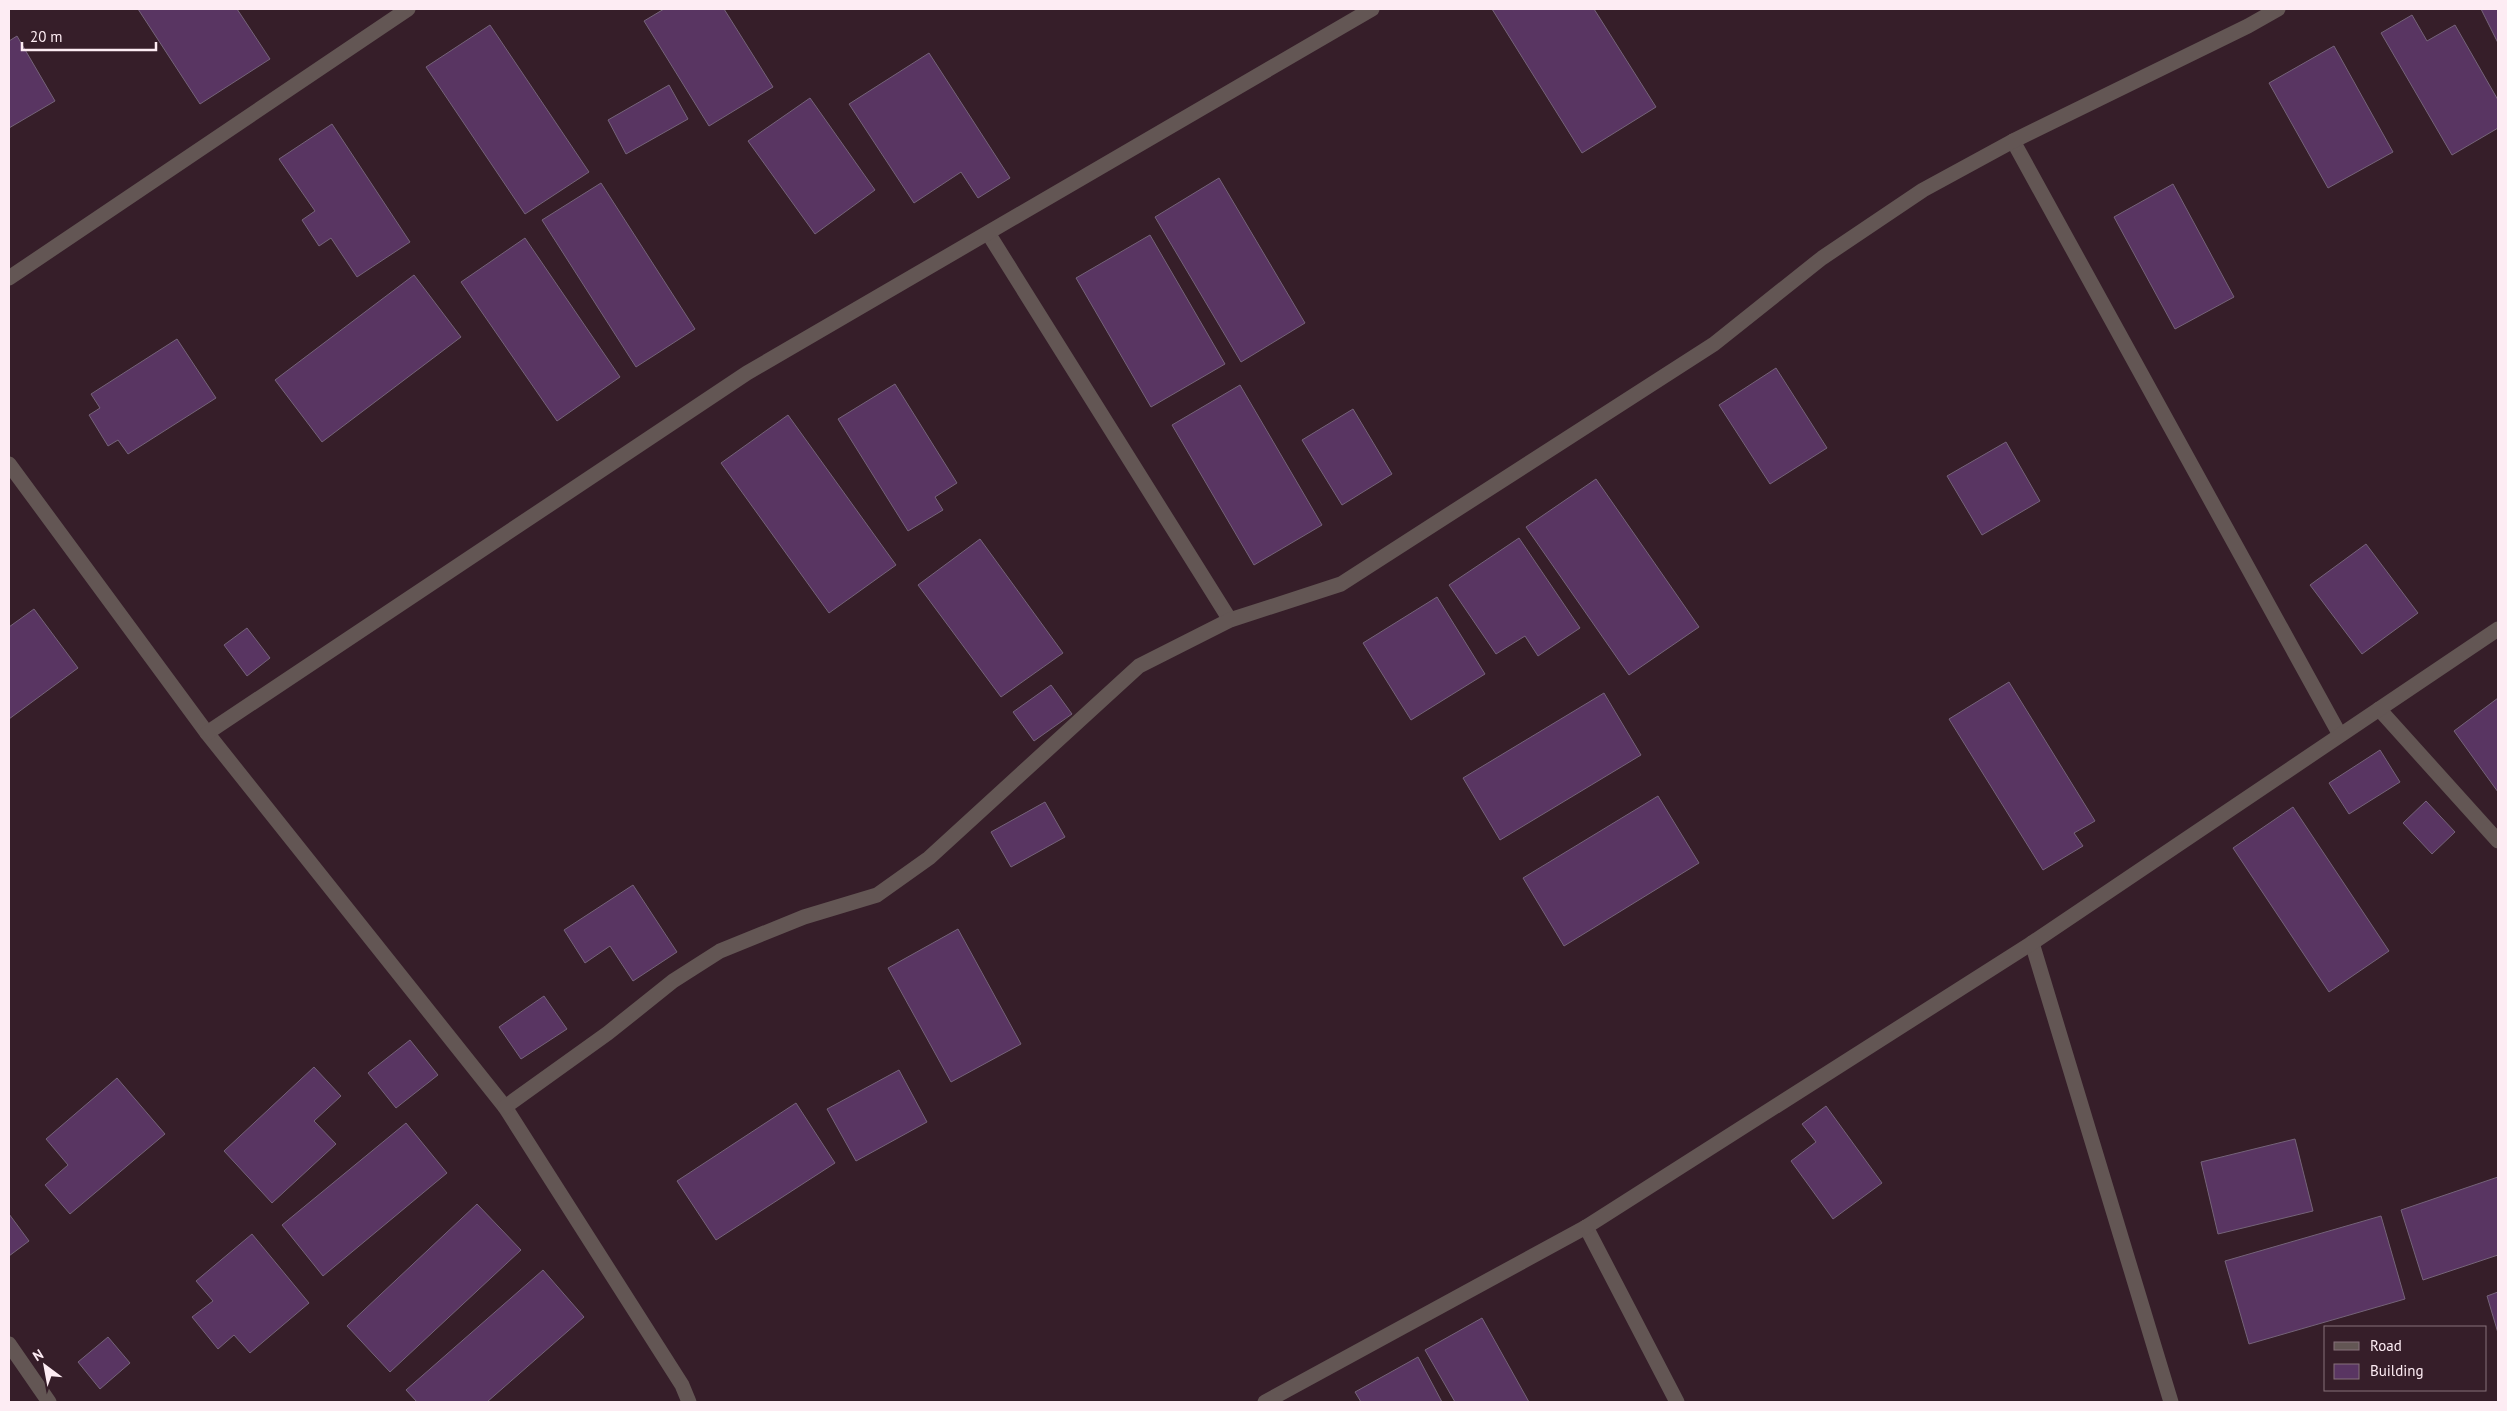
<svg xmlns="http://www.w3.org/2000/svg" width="2507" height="1411" font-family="'PT Sans',sans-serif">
<rect width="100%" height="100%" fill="#361e29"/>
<!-- building -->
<g fill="#593562" stroke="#756379">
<path d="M 138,9 L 237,9 L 270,59 L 200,104 Z"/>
<path d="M 664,9 L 724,9 L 773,87 L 709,126 L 644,21 Z"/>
<path d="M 1492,9 L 1594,9 L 1656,107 L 1582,153 Z"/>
<path d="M 2481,9 L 2498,9 L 2498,43 Z"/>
<path d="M 2412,15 L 2427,41 L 2455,25 L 2498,100 L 2498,128 L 2452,155 L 2381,33 Z"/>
<path d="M 490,25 L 589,172 L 525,214 L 426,67 Z"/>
<path d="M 17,36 L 55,101 L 9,128 L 9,41 Z"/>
<path d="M 2334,46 L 2393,152 L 2328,188 L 2269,83 Z"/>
<path d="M 929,53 L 1010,178 L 978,198 L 961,172 L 914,203 L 849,104 Z"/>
<path d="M 669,85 L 688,119 L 626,154 L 608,120 Z"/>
<path d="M 810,98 L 875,190 L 815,234 L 748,141 Z"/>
<path d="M 332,124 L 410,242 L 357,277 L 331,238 L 319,246 L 302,220 L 315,211 L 279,159 Z"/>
<path d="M 1219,178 L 1305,323 L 1241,362 L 1155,217 Z"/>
<path d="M 601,183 L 695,329 L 636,367 L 542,220 Z"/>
<path d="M 2173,184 L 2234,297 L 2175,329 L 2114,217 Z"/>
<path d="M 1150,235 L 1225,364 L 1151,407 L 1076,278 Z"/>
<path d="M 525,238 L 620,377 L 557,421 L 461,282 Z"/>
<path d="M 414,275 L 461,337 L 322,442 L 275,380 Z"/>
<path d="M 177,339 L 216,398 L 128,454 L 118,440 L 108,446 L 89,415 L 100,408 L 91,394 Z"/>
<path d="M 1776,368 L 1827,448 L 1770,484 L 1719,405 Z"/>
<path d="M 895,384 L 957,483 L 935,497 L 943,510 L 908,531 L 838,419 Z"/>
<path d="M 1240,385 L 1322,525 L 1254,565 L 1172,425 Z"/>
<path d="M 1353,409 L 1392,474 L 1342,505 L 1302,440 Z"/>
<path d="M 788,415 L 896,565 L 829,613 L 721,463 Z"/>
<path d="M 2006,442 L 2040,501 L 1982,535 L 1947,476 Z"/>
<path d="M 1596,479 L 1699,627 L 1629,675 L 1526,527 Z"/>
<path d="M 1519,538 L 1580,628 L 1538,656 L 1525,636 L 1496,654 L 1449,585 Z"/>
<path d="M 980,539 L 1063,653 L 1001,697 L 918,585 Z"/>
<path d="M 2366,544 L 2418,613 L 2362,654 L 2310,585 Z"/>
<path d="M 1437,597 L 1485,674 L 1411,720 L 1363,643 Z"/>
<path d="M 34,609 L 78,668 L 9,719 L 9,627 Z"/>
<path d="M 247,628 L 270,658 L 247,676 L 224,645 Z"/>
<path d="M 2009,682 L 2095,821 L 2074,833 L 2083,846 L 2043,870 L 1949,719 Z"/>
<path d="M 1051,685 L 1072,714 L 1034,741 L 1013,712 Z"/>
<path d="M 1604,693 L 1641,755 L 1500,840 L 1463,778 Z"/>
<path d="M 2498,698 L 2498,792 L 2454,731 Z"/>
<path d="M 2380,750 L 2400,782 L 2349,814 L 2329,783 Z"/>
<path d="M 1658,796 L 1699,863 L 1564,946 L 1523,878 Z"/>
<path d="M 2426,801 L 2455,832 L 2432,854 L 2403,823 Z"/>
<path d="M 1045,802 L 1065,837 L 1011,867 L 991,832 Z"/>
<path d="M 2293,807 L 2389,951 L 2329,992 L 2233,848 Z"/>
<path d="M 633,885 L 677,952 L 633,981 L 610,946 L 585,963 L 564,930 Z"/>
<path d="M 958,929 L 1021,1044 L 951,1082 L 888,968 Z"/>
<path d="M 544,996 L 567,1029 L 521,1059 L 499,1027 Z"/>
<path d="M 410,1040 L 438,1075 L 396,1108 L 368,1073 Z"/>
<path d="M 314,1067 L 341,1096 L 314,1121 L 336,1144 L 272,1203 L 224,1151 Z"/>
<path d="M 899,1070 L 927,1122 L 856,1161 L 827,1109 Z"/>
<path d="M 117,1078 L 165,1134 L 70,1214 L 45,1185 L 68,1165 L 46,1139 Z"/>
<path d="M 796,1103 L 835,1163 L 716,1240 L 677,1181 Z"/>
<path d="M 1826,1106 L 1882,1183 L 1833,1219 L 1791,1161 L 1816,1142 L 1802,1124 Z"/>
<path d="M 406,1123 L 447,1173 L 323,1276 L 282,1225 Z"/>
<path d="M 2295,1139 L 2313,1211 L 2218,1234 L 2201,1162 Z"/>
<path d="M 2498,1177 L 2498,1255 L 2423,1280 L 2401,1210 Z"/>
<path d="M 477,1204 L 521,1250 L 390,1372 L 347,1326 Z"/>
<path d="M 9,1214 L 29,1241 L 9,1256 Z"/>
<path d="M 2381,1216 L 2405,1299 L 2249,1344 L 2225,1261 Z"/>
<path d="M 252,1234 L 309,1303 L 250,1353 L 234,1335 L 218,1349 L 192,1317 L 213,1301 L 196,1281 Z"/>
<path d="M 543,1270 L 584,1317 L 487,1402 L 417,1402 L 406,1390 Z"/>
<path d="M 2498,1292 L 2498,1333 L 2487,1296 Z"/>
<path d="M 1482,1318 L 1529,1402 L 1455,1402 L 1425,1350 Z"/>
<path d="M 108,1337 L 130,1363 L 100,1389 L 78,1362 Z"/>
<path d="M 1418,1357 L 1442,1402 L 1361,1402 L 1355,1392 Z"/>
</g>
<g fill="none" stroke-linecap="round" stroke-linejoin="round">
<!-- minor -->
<g stroke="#635654" stroke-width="15">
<path d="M 2013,141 L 2340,735"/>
<path d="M 988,233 L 1230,620"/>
<path d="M 9,278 L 408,9"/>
<path d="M 9,464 L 207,733 L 505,1107 L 682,1385 L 689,1402"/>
<path d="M 2379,709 L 2498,841"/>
<path d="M 207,733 L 747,373 L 1372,9"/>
<path d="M 2032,943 L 2171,1402"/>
<path d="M 505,1107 L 608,1033 L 673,981 L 720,951 L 804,917 L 877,895 L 929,858 L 1139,666 L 1230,620 L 1341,584 L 1714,344 L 1822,258 L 1923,190 L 2013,141 L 2248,26 L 2278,9"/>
<path d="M 1586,1227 L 1677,1402"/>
<path d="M 9,1344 L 49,1402"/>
<path d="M 1265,1402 L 1586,1227 L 2032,943 L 2498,629"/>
</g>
</g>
<!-- border -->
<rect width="2507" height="1411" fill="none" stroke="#fdecf3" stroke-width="20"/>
<!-- legend -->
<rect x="2324" y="1326" width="162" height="65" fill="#361e29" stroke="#86707a"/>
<rect x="2334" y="1342" width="25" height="8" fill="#635654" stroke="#86707a"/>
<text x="2370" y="1351" font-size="15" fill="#fdecf3">Road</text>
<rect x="2334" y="1364" width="25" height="15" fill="#593562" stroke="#86707a"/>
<text x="2370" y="1376" font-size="15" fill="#fdecf3">Building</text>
<!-- north arrow -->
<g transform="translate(45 1366) rotate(328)" stroke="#361e29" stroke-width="4" paint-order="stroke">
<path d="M0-4L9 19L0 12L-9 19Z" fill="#fdecf3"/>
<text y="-8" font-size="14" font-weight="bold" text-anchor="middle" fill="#fdecf3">N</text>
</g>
<!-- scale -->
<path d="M22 42v8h134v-8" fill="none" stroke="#fdecf3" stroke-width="2.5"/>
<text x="30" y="42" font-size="15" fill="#fdecf3" stroke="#361e29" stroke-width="4" paint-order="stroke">20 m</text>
</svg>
